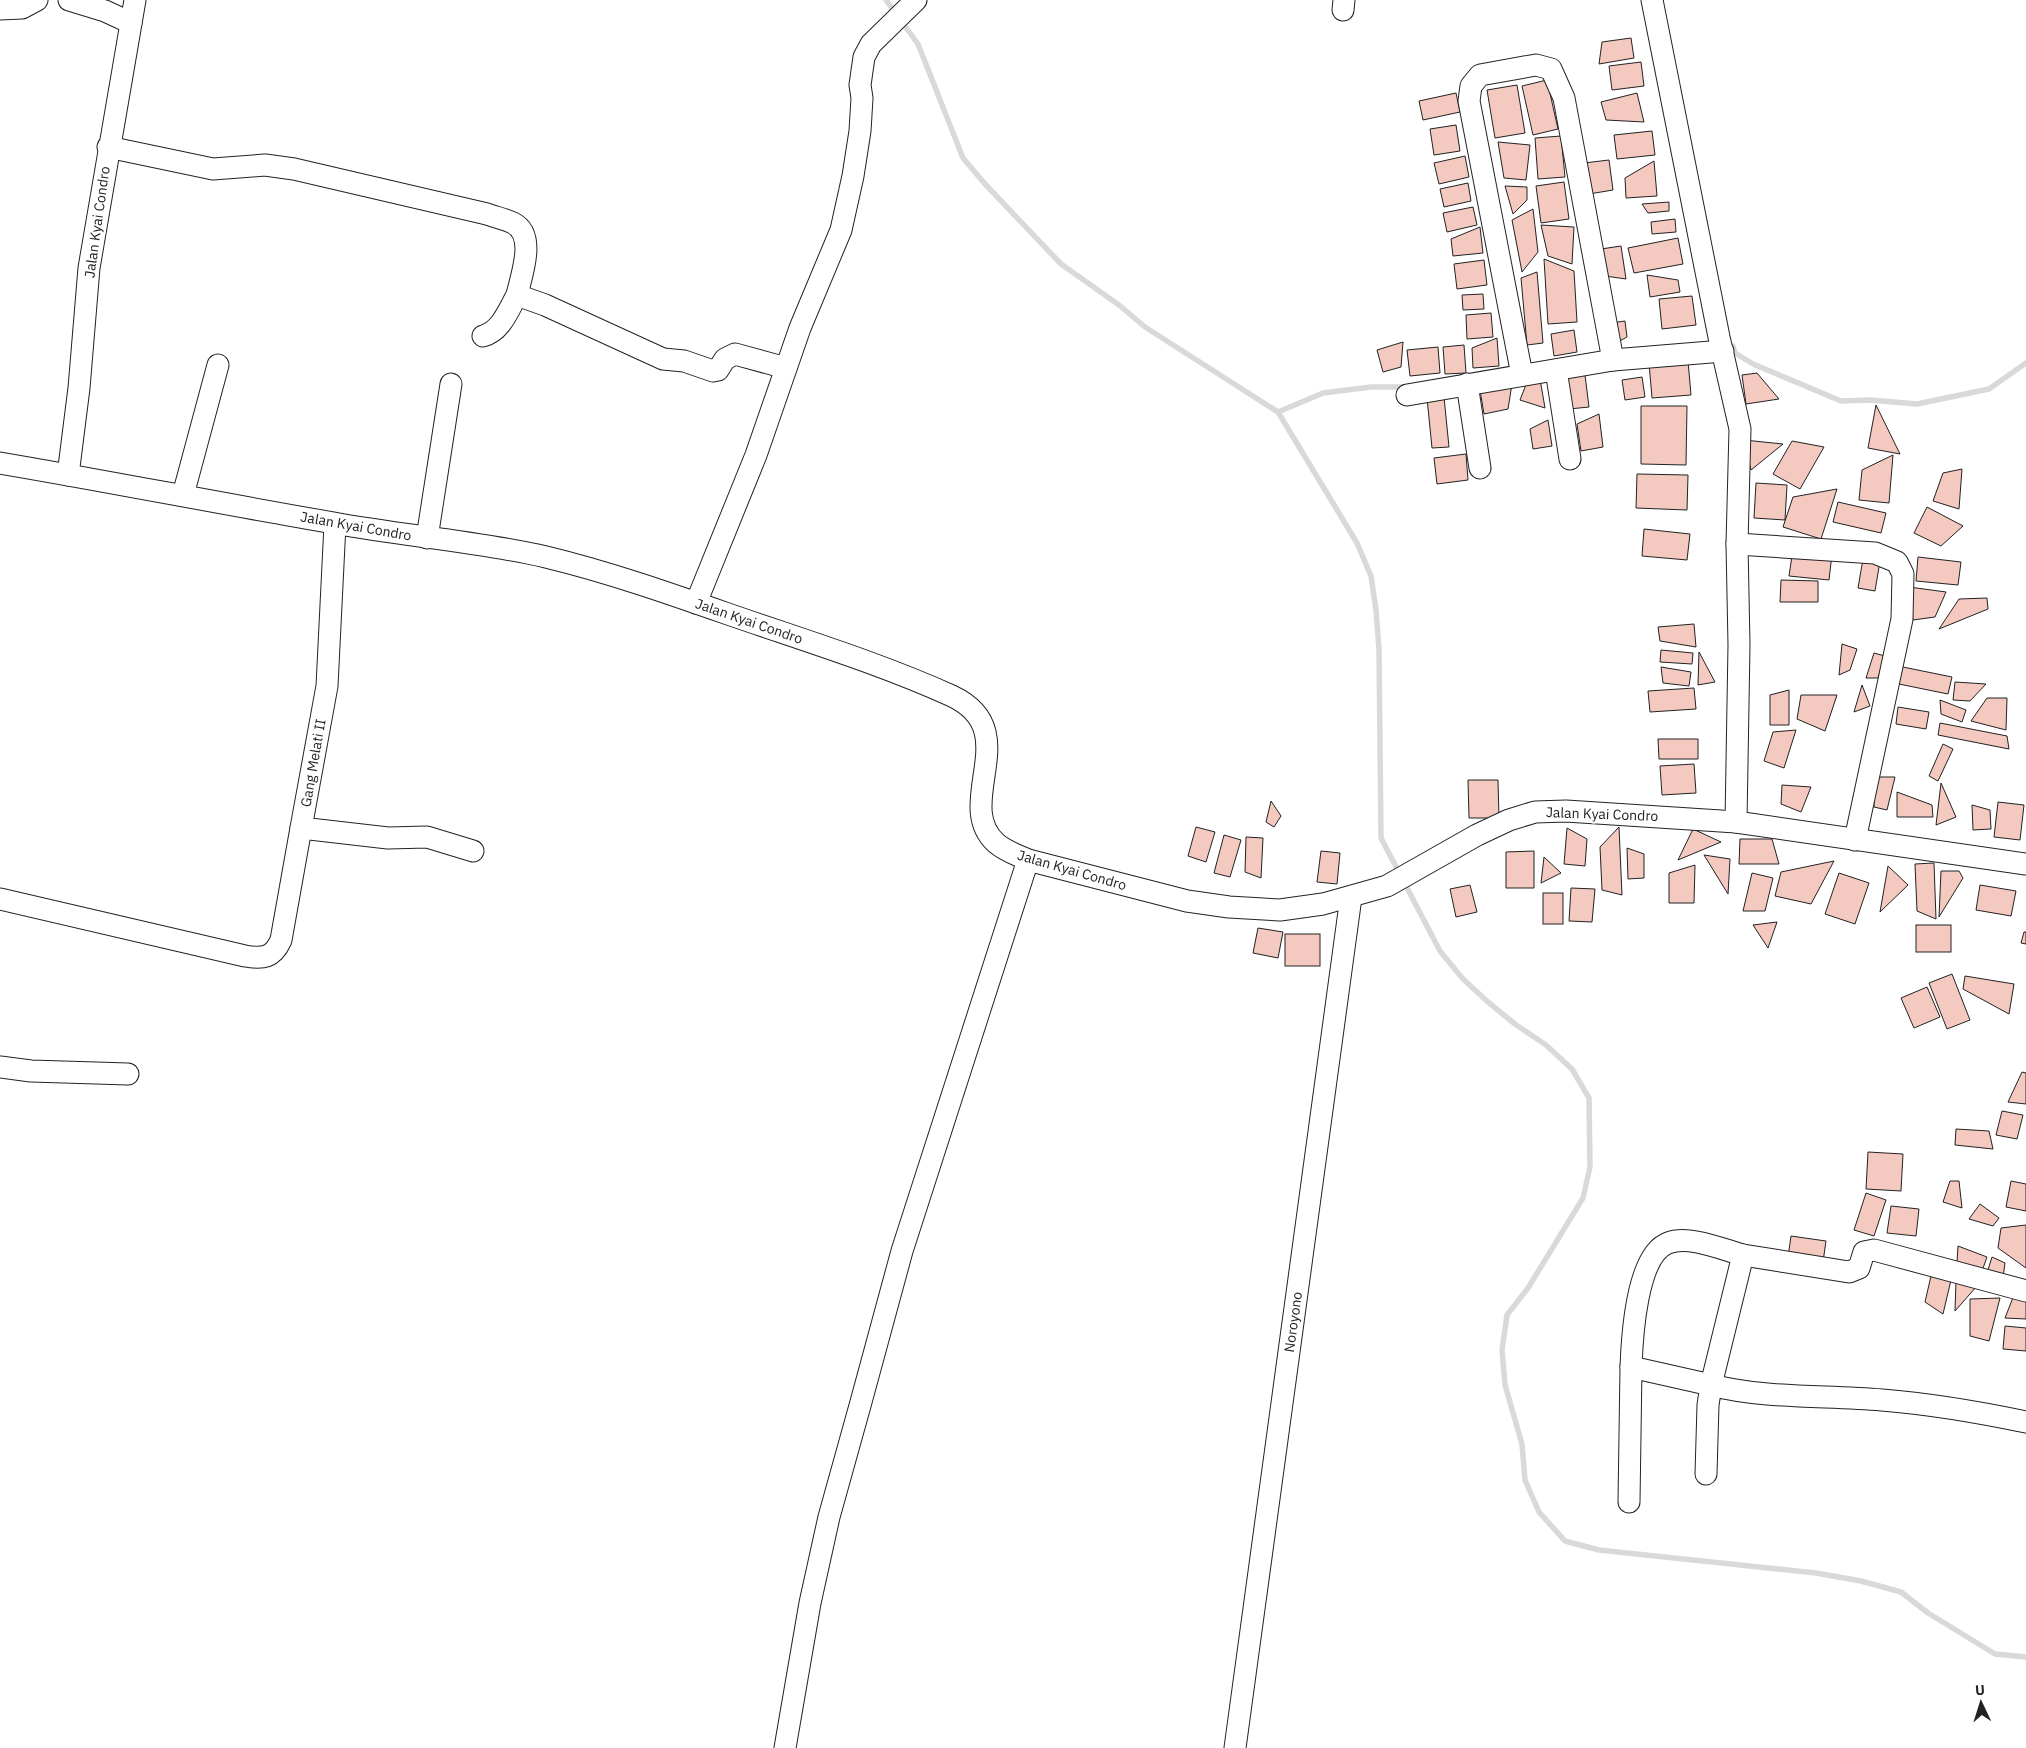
<svg xmlns="http://www.w3.org/2000/svg" width="2026" height="1748" font-family="'IBM Plex Sans',sans-serif">
<rect width="100%" height="100%" fill="#fff"/>
<g fill="none" stroke-linecap="round" stroke-linejoin="round">
<!-- stream -->
<g stroke="#d9d9d9" stroke-width="5.5">
<path d="M 886,0 L 918,44 L 963,158 L 985,184 L 1061,264 L 1119,305 L 1145,327 L 1278,412 L 1357,543 L 1371,576 L 1376,610 L 1379,649 L 1381,838 L 1440,951 L 1463,979 L 1488,1002 L 1515,1024 L 1546,1045 L 1572,1069 L 1589,1098 L 1590,1167 L 1583,1198 L 1528,1288 L 1507,1315 L 1502,1350 L 1505,1385 L 1522,1444 L 1525,1480 L 1539,1512 L 1565,1541 L 1599,1550 L 1816,1573 L 1861,1581 L 1901,1592 L 1928,1613 L 1995,1654 L 2026,1657"/>
<path d="M 1724,347 L 1733,346 L 1735,353 L 1753,364 L 1841,401 L 1870,400 L 1917,404 L 1989,389 L 2026,363"/>
<path d="M 1278,412 L 1323,393 L 1371,387 L 1406,387"/>
</g>
</g>
<!-- building -->
<g fill="#f3c9c0" stroke="#222">
<path d="M 1631,38 L 1634,58 L 1599,64 L 1602,42 Z"/>
<path d="M 1641,62 L 1644,86 L 1612,90 L 1609,66 Z"/>
<path d="M 1547,80 L 1558,129 L 1533,135 L 1522,86 Z"/>
<path d="M 1517,85 L 1525,133 L 1495,138 L 1487,90 Z"/>
<path d="M 1456,93 L 1460,112 L 1423,120 L 1419,101 Z"/>
<path d="M 1637,93 L 1644,122 L 1606,120 L 1601,102 Z"/>
<path d="M 1456,125 L 1460,151 L 1434,155 L 1430,129 Z"/>
<path d="M 1652,131 L 1655,155 L 1617,159 L 1614,135 Z"/>
<path d="M 1561,136 L 1565,177 L 1538,179 L 1535,138 Z"/>
<path d="M 1498,142 L 1530,145 L 1526,180 L 1504,178 Z"/>
<path d="M 1465,156 L 1469,177 L 1439,184 L 1434,163 Z"/>
<path d="M 1609,160 L 1613,190 L 1589,194 L 1584,163 Z"/>
<path d="M 1654,161 L 1657,196 L 1626,198 L 1625,178 Z"/>
<path d="M 1564,182 L 1569,219 L 1541,223 L 1536,186 Z"/>
<path d="M 1468,183 L 1471,201 L 1444,207 L 1440,189 Z"/>
<path d="M 1505,186 L 1527,187 L 1527,200 L 1513,214 Z"/>
<path d="M 1669,202 L 1669,211 L 1648,213 L 1642,204 Z"/>
<path d="M 1473,207 L 1477,225 L 1447,232 L 1443,213 Z"/>
<path d="M 1533,209 L 1538,252 L 1522,272 L 1512,220 Z"/>
<path d="M 1675,219 L 1676,232 L 1652,234 L 1651,222 Z"/>
<path d="M 1541,225 L 1574,227 L 1572,264 L 1548,256 Z"/>
<path d="M 1480,227 L 1483,253 L 1453,256 L 1451,239 Z"/>
<path d="M 1678,238 L 1683,264 L 1634,273 L 1628,248 Z"/>
<path d="M 1621,246 L 1626,279 L 1605,276 L 1601,249 Z"/>
<path d="M 1544,259 L 1574,271 L 1577,322 L 1548,324 Z"/>
<path d="M 1484,260 L 1487,285 L 1457,289 L 1454,264 Z"/>
<path d="M 1537,272 L 1543,343 L 1527,345 L 1521,278 Z"/>
<path d="M 1647,275 L 1678,280 L 1680,292 L 1650,297 Z"/>
<path d="M 1483,294 L 1484,309 L 1463,310 L 1462,295 Z"/>
<path d="M 1692,296 L 1696,325 L 1662,329 L 1659,299 Z"/>
<path d="M 1491,313 L 1493,337 L 1467,339 L 1466,315 Z"/>
<path d="M 1625,321 L 1627,337 L 1614,344 L 1611,323 Z"/>
<path d="M 1574,330 L 1577,352 L 1554,356 L 1551,334 Z"/>
<path d="M 1497,338 L 1499,366 L 1473,368 L 1472,348 Z"/>
<path d="M 1403,342 L 1401,367 L 1383,372 L 1377,350 Z"/>
<path d="M 1464,345 L 1466,373 L 1445,374 L 1443,347 Z"/>
<path d="M 1438,347 L 1440,373 L 1410,376 L 1407,350 Z"/>
<path d="M 1688,361 L 1691,395 L 1652,398 L 1649,363 Z"/>
<path d="M 1757,373 L 1779,399 L 1746,404 L 1742,375 Z"/>
<path d="M 1585,375 L 1589,407 L 1569,409 L 1566,377 Z"/>
<path d="M 1642,377 L 1645,397 L 1625,400 L 1622,380 Z"/>
<path d="M 1540,379 L 1545,408 L 1520,400 L 1527,382 Z"/>
<path d="M 1512,384 L 1508,409 L 1484,414 L 1480,390 Z"/>
<path d="M 1444,397 L 1449,447 L 1432,448 L 1427,398 Z"/>
<path d="M 1876,405 L 1900,454 L 1868,448 Z"/>
<path d="M 1641,406 L 1687,406 L 1686,465 L 1641,464 Z"/>
<path d="M 1599,414 L 1603,447 L 1581,451 L 1577,424 Z"/>
<path d="M 1548,420 L 1552,446 L 1533,449 L 1530,429 Z"/>
<path d="M 1744,440 L 1783,444 L 1751,470 Z"/>
<path d="M 1792,441 L 1824,447 L 1800,489 L 1773,474 Z"/>
<path d="M 1466,454 L 1468,480 L 1437,484 L 1434,458 Z"/>
<path d="M 1893,455 L 1889,503 L 1859,500 L 1862,470 Z"/>
<path d="M 1962,469 L 1959,509 L 1933,501 L 1943,473 Z"/>
<path d="M 1637,474 L 1688,475 L 1687,510 L 1636,508 Z"/>
<path d="M 1756,483 L 1787,485 L 1785,520 L 1754,518 Z"/>
<path d="M 1837,489 L 1821,539 L 1783,527 L 1793,497 Z"/>
<path d="M 1838,502 L 1886,513 L 1881,533 L 1833,522 Z"/>
<path d="M 1927,507 L 1963,526 L 1941,546 L 1914,533 Z"/>
<path d="M 1644,529 L 1690,534 L 1687,560 L 1642,556 Z"/>
<path d="M 1793,549 L 1832,554 L 1829,580 L 1789,576 Z"/>
<path d="M 1918,557 L 1961,562 L 1958,585 L 1916,581 Z"/>
<path d="M 1863,559 L 1880,561 L 1875,591 L 1858,588 Z"/>
<path d="M 1781,580 L 1818,581 L 1818,602 L 1780,602 Z"/>
<path d="M 1909,587 L 1946,592 L 1935,617 L 1913,620 Z"/>
<path d="M 1987,598 L 1988,609 L 1939,629 L 1959,599 Z"/>
<path d="M 1694,624 L 1696,647 L 1660,641 L 1658,627 Z"/>
<path d="M 1842,644 L 1857,649 L 1850,670 L 1839,675 Z"/>
<path d="M 1661,650 L 1693,653 L 1692,664 L 1660,662 Z"/>
<path d="M 1699,652 L 1715,682 L 1698,685 Z"/>
<path d="M 1874,653 L 1885,656 L 1878,678 L 1866,678 Z"/>
<path d="M 1898,666 L 1952,677 L 1948,694 L 1894,683 Z"/>
<path d="M 1661,667 L 1691,672 L 1689,686 L 1663,683 Z"/>
<path d="M 1955,682 L 1986,684 L 1970,701 L 1953,700 Z"/>
<path d="M 1862,685 L 1870,706 L 1854,712 Z"/>
<path d="M 1694,688 L 1696,709 L 1650,712 L 1648,691 Z"/>
<path d="M 1789,690 L 1789,725 L 1770,725 L 1770,695 Z"/>
<path d="M 1801,695 L 1837,695 L 1825,731 L 1797,719 Z"/>
<path d="M 1987,698 L 2007,698 L 2006,730 L 1971,721 Z"/>
<path d="M 1940,700 L 1966,710 L 1962,722 L 1941,714 Z"/>
<path d="M 1898,707 L 1929,712 L 1926,729 L 1896,724 Z"/>
<path d="M 1940,723 L 2007,736 L 2009,749 L 1938,735 Z"/>
<path d="M 1796,730 L 1784,768 L 1764,761 L 1773,732 Z"/>
<path d="M 1658,739 L 1698,739 L 1698,759 L 1659,759 Z"/>
<path d="M 1943,744 L 1953,749 L 1938,781 L 1929,776 Z"/>
<path d="M 1694,764 L 1696,793 L 1662,795 L 1660,766 Z"/>
<path d="M 1874,777 L 1895,777 L 1887,810 L 1874,807 Z"/>
<path d="M 1468,780 L 1498,780 L 1499,818 L 1469,818 Z"/>
<path d="M 1941,783 L 1956,817 L 1936,825 Z"/>
<path d="M 1782,785 L 1811,787 L 1801,812 L 1781,804 Z"/>
<path d="M 1897,792 L 1932,805 L 1933,817 L 1897,817 Z"/>
<path d="M 1271,801 L 1281,816 L 1274,827 L 1266,822 Z"/>
<path d="M 1998,802 L 2024,805 L 2020,840 L 1994,837 Z"/>
<path d="M 1972,805 L 1990,810 L 1991,829 L 1973,830 Z"/>
<path d="M 1196,827 L 1215,832 L 1206,862 L 1188,856 Z"/>
<path d="M 1619,827 L 1622,895 L 1602,890 L 1600,847 Z"/>
<path d="M 1567,828 L 1587,839 L 1585,866 L 1564,864 Z"/>
<path d="M 1693,829 L 1721,842 L 1678,860 Z"/>
<path d="M 1224,835 L 1241,840 L 1230,877 L 1214,873 Z"/>
<path d="M 1246,837 L 1263,838 L 1261,878 L 1245,872 Z"/>
<path d="M 1740,839 L 1772,839 L 1779,864 L 1739,864 Z"/>
<path d="M 1627,848 L 1644,854 L 1644,878 L 1628,879 Z"/>
<path d="M 1321,851 L 1340,853 L 1337,884 L 1317,882 Z"/>
<path d="M 1534,851 L 1534,888 L 1506,888 L 1506,852 Z"/>
<path d="M 1704,855 L 1730,859 L 1728,894 Z"/>
<path d="M 1544,857 L 1561,873 L 1541,883 Z"/>
<path d="M 1834,861 L 1811,904 L 1775,896 L 1781,872 Z"/>
<path d="M 1934,863 L 1936,919 L 1917,911 L 1915,864 Z"/>
<path d="M 1695,865 L 1694,903 L 1669,903 L 1669,873 Z"/>
<path d="M 1888,866 L 1908,885 L 1880,912 Z"/>
<path d="M 1941,871 L 1959,871 L 1963,878 L 1939,917 Z"/>
<path d="M 1752,873 L 1773,878 L 1765,911 L 1743,911 Z"/>
<path d="M 1839,873 L 1869,883 L 1855,924 L 1825,914 Z"/>
<path d="M 1470,885 L 1477,912 L 1456,917 L 1450,889 Z"/>
<path d="M 1980,885 L 2016,891 L 2011,916 L 1976,910 Z"/>
<path d="M 1571,888 L 1595,889 L 1592,922 L 1569,921 Z"/>
<rect x="1543" y="893" width="20" height="31"/>
<path d="M 1777,922 L 1768,948 L 1753,925 Z"/>
<rect x="1916" y="925" width="35" height="27"/>
<path d="M 1258,928 L 1283,932 L 1278,958 L 1253,953 Z"/>
<path d="M 2024,932 L 2026,932 L 2026,944 L 2021,943 Z"/>
<rect x="1285" y="934" width="35" height="32"/>
<path d="M 1952,974 L 1970,1020 L 1947,1029 L 1929,983 Z"/>
<path d="M 1965,976 L 2014,984 L 2009,1014 L 1963,989 Z"/>
<path d="M 1927,987 L 1940,1017 L 1914,1028 L 1901,998 Z"/>
<path d="M 2022,1072 L 2026,1073 L 2026,1104 L 2008,1102 Z"/>
<path d="M 2002,1111 L 2023,1115 L 2017,1139 L 1996,1135 Z"/>
<path d="M 1956,1129 L 1989,1131 L 1993,1149 L 1955,1145 Z"/>
<path d="M 1868,1152 L 1903,1154 L 1901,1191 L 1866,1189 Z"/>
<path d="M 1950,1181 L 1959,1181 L 1962,1208 L 1943,1202 Z"/>
<path d="M 2011,1181 L 2026,1184 L 2026,1211 L 2006,1207 Z"/>
<path d="M 1866,1193 L 1886,1200 L 1874,1236 L 1854,1230 Z"/>
<path d="M 1980,1204 L 1999,1218 L 1993,1226 L 1969,1219 Z"/>
<path d="M 1891,1206 L 1919,1209 L 1916,1236 L 1887,1233 Z"/>
<path d="M 2026,1225 L 2026,1268 L 1998,1248 L 2001,1228 Z"/>
<path d="M 1791,1236 L 1826,1241 L 1823,1262 L 1788,1257 Z"/>
<path d="M 1958,1246 L 1987,1257 L 1982,1271 L 1957,1262 Z"/>
<path d="M 1992,1257 L 2005,1263 L 2003,1278 L 1987,1273 Z"/>
<path d="M 1931,1276 L 1951,1280 L 1943,1314 L 1925,1302 Z"/>
<path d="M 1956,1280 L 1977,1286 L 1955,1311 Z"/>
<path d="M 2014,1295 L 2026,1300 L 2026,1319 L 2005,1318 Z"/>
<path d="M 2000,1298 L 1989,1341 L 1970,1336 L 1970,1299 Z"/>
<path d="M 2005,1326 L 2026,1328 L 2026,1351 L 2003,1349 Z"/>
</g>
<g fill="none" stroke-linecap="round" stroke-linejoin="round">
<!-- minor casing -->
<g stroke="#222" stroke-width="23">
<g id="minor">
<path d="M 69,0 L 105,11 L 131,23"/>
<path d="M 1652,0 L 1719,337 L 1740,429 L 1737,544 L 1739,645 L 1736,822"/>
<path d="M 0,9 L 22,8 L 37,0"/>
<path d="M 1343,10 L 1344,0"/>
<path d="M 108,147 L 213,169 L 265,165 L 294,169 L 487,214 C 495,217 505,219 513,223 C 537,235 521,276 517,295 L 545,305 L 663,359 L 684,361 L 713,371 L 718,370 L 725,359 L 735,354 L 786,368"/>
<path d="M 483,336 C 501,331 508,311 517,295"/>
<path d="M 1556,370 L 1570,459"/>
<path d="M 1522,375 L 1469,101 L 1471,86 L 1480,75 L 1536,65 L 1551,69 L 1564,98 L 1613,360"/>
<path d="M 1467,384 L 1480,468"/>
<path d="M 1407,395 L 1613,360 L 1723,351"/>
<path d="M 0,463 C 112,482 223,504 334,523 C 404,536 477,541 546,557 C 608,572 668,593 728,614 C 803,640 879,663 952,696 C 1026,731 952,803 996,843 C 1005,851 1017,855 1028,860 L 1187,901 L 1229,907 L 1280,910 L 1323,904 L 1387,886 L 1477,835 L 1509,820 L 1535,812 L 1566,811 L 1736,822 L 2026,864"/>
<path d="M 68,475 L 79,388 L 89,268 L 135,0"/>
<path d="M 183,495 L 218,365"/>
<path d="M 335,524 L 327,686 L 301,828 L 388,838 L 427,837 L 473,851"/>
<path d="M 427,538 L 451,384"/>
<path d="M 1737,544 L 1875,553 L 1897,562 L 1903,574 L 1902,619 L 1855,840"/>
<path d="M 696,603 L 756,455 L 800,328 L 841,230 L 853,176 L 860,131 L 862,98 L 860,85 L 864,57 L 871,44 L 916,0"/>
<path d="M 0,899 L 245,956 C 263,959 273,958 281,940 L 301,828"/>
<path d="M 0,1067 L 31,1071 L 128,1074"/>
<path d="M 1631,1367 C 1632,1339 1636,1255 1668,1243 C 1689,1235 1721,1249 1743,1255"/>
<path d="M 1706,1474 L 1708,1405 L 1711,1385 C 1766,1399 1826,1395 1882,1400 C 1931,1404 1978,1412 2026,1422"/>
<path d="M 1629,1502 L 1631,1367 L 1711,1385 L 1743,1255 L 1849,1272 L 1859,1268 L 1864,1252 L 1874,1250 L 2026,1291"/>
<path d="M 785,1748 L 810,1603 L 829,1517 L 861,1402 L 902,1251 L 1028,860"/>
<path d="M 1235,1748 L 1351,897"/>
</g>
</g>
<!-- minor -->
<use href="#minor" stroke="#fff" stroke-width="21"/>
</g>
<g text-anchor="middle" dominant-baseline="central" stroke-width="4" stroke-linejoin="round" paint-order="stroke">
<!-- street labels -->
<g font-size="14" fill="#222" stroke="#fff">
<text transform="translate(97 222) rotate(-82)">Jalan Kyai Condro</text>
<text transform="translate(356 526) rotate(10)">Jalan Kyai Condro</text>
<text transform="translate(749 621) rotate(19)">Jalan Kyai Condro</text>
<text transform="translate(313 763) rotate(-80)">Gang Melati II</text>
<text transform="translate(1602 814) rotate(2)">Jalan Kyai Condro</text>
<text transform="translate(1072 870) rotate(16)">Jalan Kyai Condro</text>
<text transform="translate(1293 1322) rotate(-82)">Noroyono</text>
</g>
</g>
<!-- north arrow -->
<g transform="translate(1981 1703) rotate(356)" stroke="#ffffff" stroke-width="4" paint-order="stroke">
<path d="M0-4L9 19L0 12L-9 19Z" fill="#222222"/>
<text y="-8" font-size="14" font-weight="bold" text-anchor="middle" fill="#222222">U</text>
</g>
</svg>
